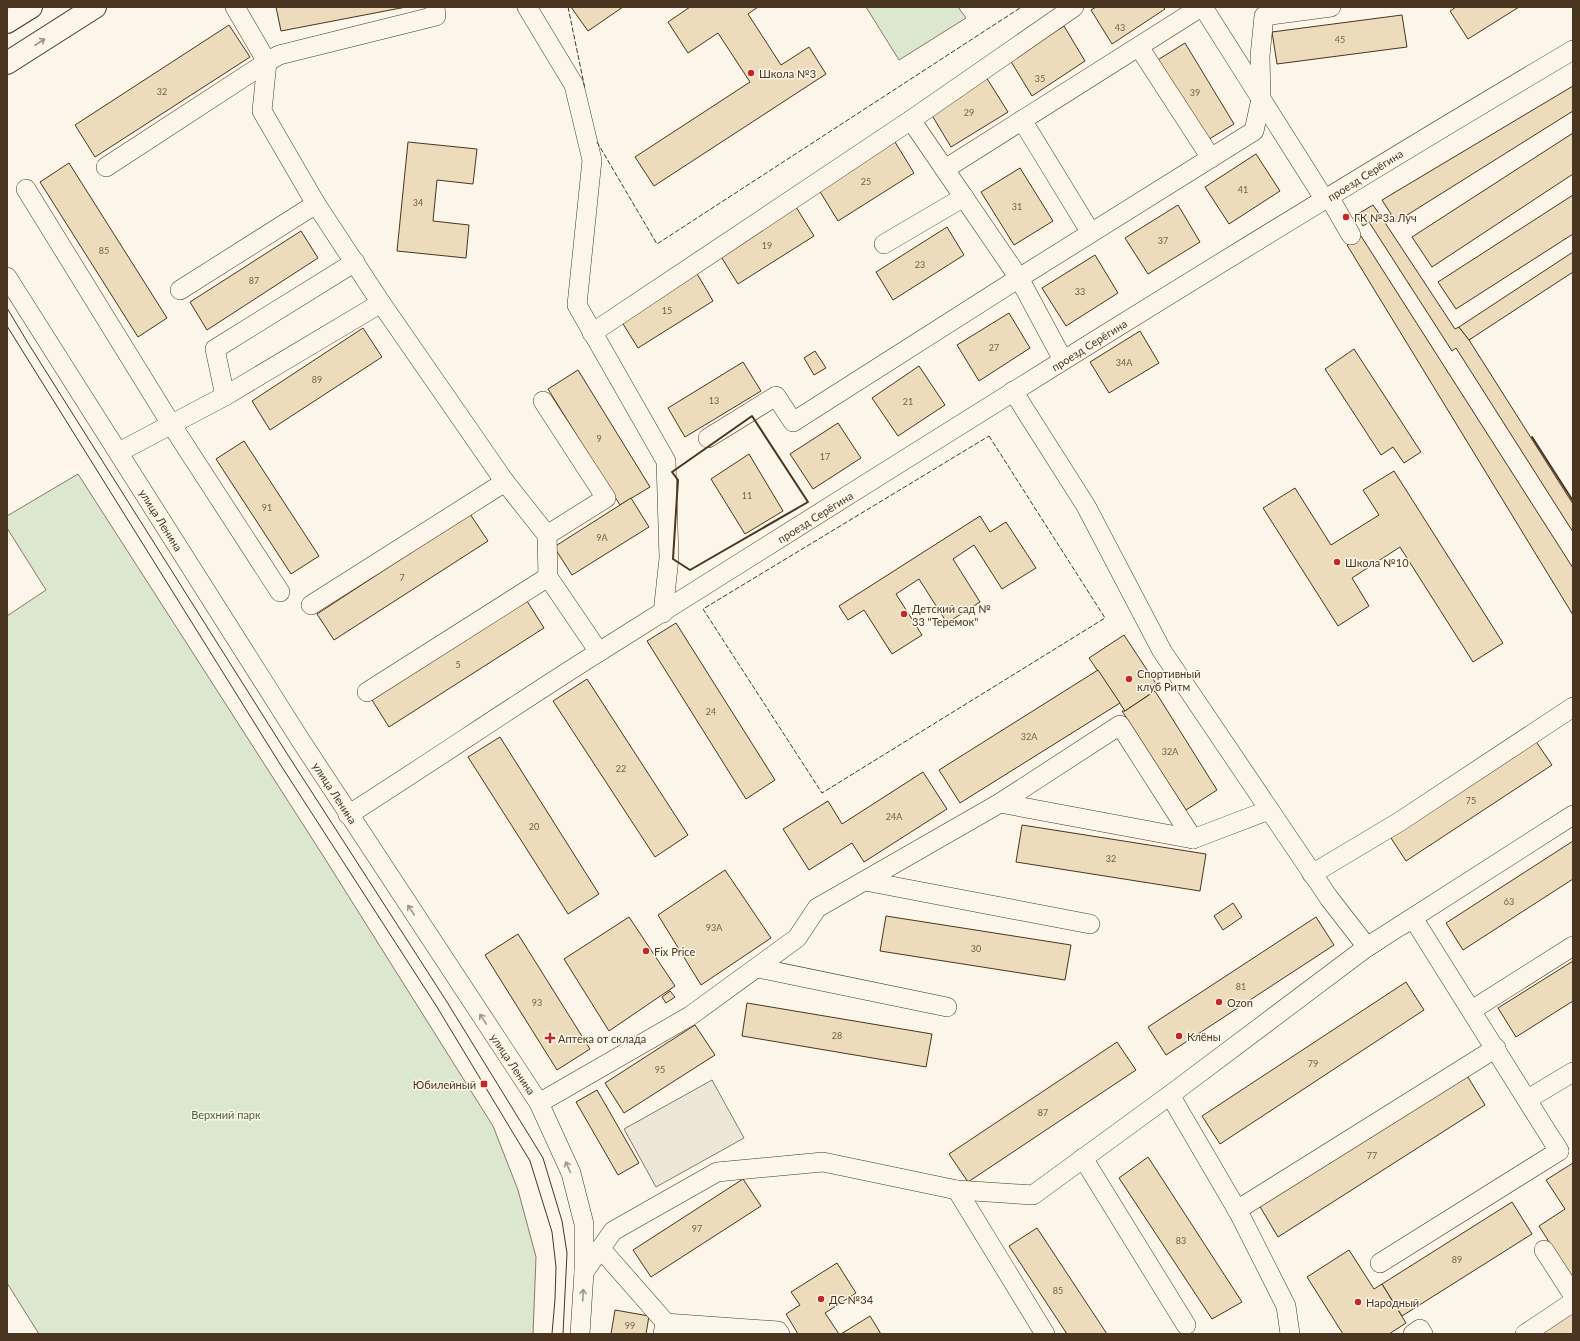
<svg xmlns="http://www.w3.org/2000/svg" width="1580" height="1341" font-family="Lato,sans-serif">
<rect width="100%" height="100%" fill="#fbf6e9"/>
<!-- green -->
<g fill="#dce7d0" stroke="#887966">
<path d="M 866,7 L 958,7 L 966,18 L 899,60 Z"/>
<path d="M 78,474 L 322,854 L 493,1126 L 518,1190 L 536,1257 L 533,1334 L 39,1334 L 7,1283 L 7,616 L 46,590 L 7,528 L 7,516 Z"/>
</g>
<!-- parking -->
<path fill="#ede7d9" stroke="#887966" d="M 712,1080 L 744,1138 L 656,1187 L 624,1129 Z"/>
<!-- building -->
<g fill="#ecdcbc" stroke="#4a3520">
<path d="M 276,7 L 406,7 L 281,31 Z"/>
<path d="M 571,7 L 623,7 L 588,31 Z"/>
<path d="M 690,7 L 758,7 L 748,14 L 781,65 L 809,47 L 826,74 L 654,186 L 635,157 L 750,82 L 718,33 L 688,53 L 668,22 Z"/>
<path d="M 1096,7 L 1163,7 L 1165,9 L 1112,44 L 1091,10 Z"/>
<path d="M 1456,7 L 1519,7 L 1468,39 L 1450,11 Z"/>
<path d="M 1402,15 L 1407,47 L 1277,64 L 1272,32 Z"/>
<path d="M 229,25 L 250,57 L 95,157 L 75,125 Z"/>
<path d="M 1064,26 L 1085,61 L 1032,96 L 1010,60 Z"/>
<path d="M 1185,43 L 1234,124 L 1206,141 L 1156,61 Z"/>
<path d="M 986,77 L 1008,112 L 951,147 L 930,112 Z"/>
<path d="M 1573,86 L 1573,111 L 1396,222 L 1382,200 Z"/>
<path d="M 1573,133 L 1573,174 L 1432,267 L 1412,237 Z"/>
<path d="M 408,142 L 477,149 L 473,184 L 437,180 L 433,221 L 469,225 L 466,258 L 397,251 Z"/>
<path d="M 895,142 L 914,173 L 838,221 L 819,190 Z"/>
<path d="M 1256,154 L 1280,191 L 1229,224 L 1205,187 Z"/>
<path d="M 69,163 L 167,318 L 138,337 L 40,182 Z"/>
<path d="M 1020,168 L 1053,221 L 1014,245 L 981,192 Z"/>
<path d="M 1573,195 L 1573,234 L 1456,309 L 1438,282 Z"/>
<path d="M 1178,205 L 1200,242 L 1148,274 L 1125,238 Z"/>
<path d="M 1373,205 L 1380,215 L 1363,226 L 1356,215 Z"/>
<path d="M 796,207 L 814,236 L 738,284 L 720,255 Z"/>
<path d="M 1380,215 L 1455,329 L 1459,327 L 1469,340 L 1573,504 L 1573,532 L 1456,348 L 1452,351 L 1369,222 Z"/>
<path d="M 947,227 L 964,255 L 893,300 L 876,272 Z"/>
<path d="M 301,231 L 318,258 L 207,330 L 190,302 Z"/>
<path d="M 1361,236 L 1573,568 L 1573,615 L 1347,245 Z"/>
<path d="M 1573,252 L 1573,272 L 1469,340 L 1459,327 Z"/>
<path d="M 1095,255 L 1118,293 L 1066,326 L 1042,288 Z"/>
<path d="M 696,272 L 713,301 L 638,348 L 620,319 Z"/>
<path d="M 1009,313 L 1030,348 L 979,381 L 957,345 Z"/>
<path d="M 363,328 L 382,357 L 270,430 L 252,401 Z"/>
<path d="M 1140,331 L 1159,363 L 1109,393 L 1090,362 Z"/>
<path d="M 1354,349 L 1421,452 L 1404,463 L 1393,447 L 1381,455 L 1325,369 Z"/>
<path d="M 815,351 L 826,368 L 814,375 L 804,358 Z"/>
<path d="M 743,362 L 761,391 L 685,437 L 668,408 Z"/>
<path d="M 919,366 L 945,405 L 898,436 L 872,398 Z"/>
<path d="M 578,370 L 650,487 L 620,505 L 548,389 Z"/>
<path d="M 838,423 L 861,458 L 813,489 L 790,454 Z"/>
<path d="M 244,441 L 319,556 L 291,574 L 216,459 Z"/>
<path d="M 749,454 L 783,511 L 745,534 L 711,479 Z"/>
<path d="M 1394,471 L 1503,643 L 1473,662 L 1400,547 L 1352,578 L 1369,606 L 1338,626 L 1263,508 L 1295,488 L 1331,545 L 1379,515 L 1363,490 Z"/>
<path d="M 631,498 L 649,527 L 572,575 L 554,547 Z"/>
<path d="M 470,514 L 488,541 L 334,640 L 317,614 Z"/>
<path d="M 980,516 L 990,532 L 1006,522 L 1036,568 L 1002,589 L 974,545 L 953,559 L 980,602 L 947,623 L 919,579 L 896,594 L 922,635 L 892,654 L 864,610 L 848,620 L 839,606 Z"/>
<path d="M 527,601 L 544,628 L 389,727 L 372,700 Z"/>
<path d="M 676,623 L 775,780 L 746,799 L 647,641 Z"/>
<path d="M 1124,635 L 1159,688 L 1125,711 L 1089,658 Z"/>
<path d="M 1098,670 L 1120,703 L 960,803 L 939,770 Z"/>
<path d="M 587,679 L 688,835 L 655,857 L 553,701 Z"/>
<path d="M 1155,691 L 1217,790 L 1186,810 L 1122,711 L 1125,711 Z"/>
<path d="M 500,737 L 599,894 L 568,914 L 468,757 Z"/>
<path d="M 1535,740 L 1552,765 L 1406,861 L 1389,835 Z"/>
<path d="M 923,772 L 947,809 L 864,862 L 852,843 L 809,870 L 783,829 L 828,801 L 842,824 Z"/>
<path d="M 1022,825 L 1206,854 L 1200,891 L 1016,862 Z"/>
<path d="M 1573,841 L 1573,879 L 1463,950 L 1446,923 Z"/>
<path d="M 725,870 L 771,938 L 701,985 L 658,915 Z"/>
<path d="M 1233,903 L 1242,917 L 1223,930 L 1214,916 Z"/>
<path d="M 886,916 L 1071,945 L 1065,980 L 880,951 Z"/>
<path d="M 629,917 L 675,986 L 609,1031 L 564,959 Z"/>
<path d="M 1316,917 L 1334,945 L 1166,1055 L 1148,1027 Z"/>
<path d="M 518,934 L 590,1049 L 557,1070 L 485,955 Z"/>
<path d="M 1573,961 L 1573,1001 L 1516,1037 L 1498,1008 Z"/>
<path d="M 1406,982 L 1424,1010 L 1220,1144 L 1202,1116 Z"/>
<path d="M 670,991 L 675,997 L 666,1003 L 662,997 Z"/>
<path d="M 747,1003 L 932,1034 L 926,1067 L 742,1036 Z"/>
<path d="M 695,1025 L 715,1055 L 624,1113 L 605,1083 Z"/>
<path d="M 1117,1042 L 1136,1070 L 968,1182 L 949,1154 Z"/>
<path d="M 1466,1074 L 1485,1105 L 1278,1237 L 1259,1205 Z"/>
<path d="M 597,1090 L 639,1163 L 618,1175 L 576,1102 Z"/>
<path d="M 1148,1157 L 1242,1302 L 1212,1319 L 1119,1178 Z"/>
<path d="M 1573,1163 L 1573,1280 L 1539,1226 L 1565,1209 L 1546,1180 Z"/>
<path d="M 743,1179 L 761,1206 L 651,1277 L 633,1250 Z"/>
<path d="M 1512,1202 L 1532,1234 L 1402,1316 L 1382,1284 Z"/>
<path d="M 1037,1228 L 1107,1334 L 1067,1334 L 1009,1246 Z"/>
<path d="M 1349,1250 L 1374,1289 L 1382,1284 L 1406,1323 L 1389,1334 L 1343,1334 L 1307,1277 Z"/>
<path d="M 837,1263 L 856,1293 L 825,1313 L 839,1334 L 798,1334 L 786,1314 L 800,1305 L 791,1292 Z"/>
<path d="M 615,1310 L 649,1316 L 646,1334 L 611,1334 Z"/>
<path d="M 1573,1312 L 1573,1334 L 1539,1334 Z"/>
<path d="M 870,1316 L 881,1334 L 841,1334 Z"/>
</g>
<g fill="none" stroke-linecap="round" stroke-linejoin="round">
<!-- minor casing -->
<g stroke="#4a3520" stroke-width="20">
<g id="minor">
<path d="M 235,7 L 267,62 L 279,55 L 436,16 L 435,7"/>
<path d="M 527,7 L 574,85 L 592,160 L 577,305 L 666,461 L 669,558 L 663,613"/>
<path d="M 1203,7 L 1325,200"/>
<path d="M 1139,47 L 1211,158"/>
<path d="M 267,62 L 262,111 L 316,204 L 381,303 L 505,482 L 547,535"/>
<path d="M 1022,120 L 1091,233"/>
<path d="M 106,167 L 267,62"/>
<path d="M 945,169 L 1201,7"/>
<path d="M 26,189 L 171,424 L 280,592"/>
<path d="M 1329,197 L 1351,235"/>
<path d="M 884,244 L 964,197"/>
<path d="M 7,277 L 301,741 L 539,1103 L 571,1173 L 584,1224 L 584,1272 L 580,1334"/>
<path d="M 180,290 L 316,204"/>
<path d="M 592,333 L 911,120 L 1074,7"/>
<path d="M 1063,360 L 1019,278 L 1254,131 L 1261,99 L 1260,56 L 1264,16 L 1331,7"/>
<path d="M 1013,391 L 1086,506 L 1162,651 L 1329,898 L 1367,947 L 1378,940"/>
<path d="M 225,396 L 215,349 L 355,262"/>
<path d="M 543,401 L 606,498 L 547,535 L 548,577 L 599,652"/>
<path d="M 708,438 L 776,396 L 793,422 L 1019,278 L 911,120"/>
<path d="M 119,452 L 225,396 L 381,303"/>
<path d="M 311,605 L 505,482"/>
<path d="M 367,692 L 548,577"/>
<path d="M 1000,803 L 1193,839"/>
<path d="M 348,815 C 436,759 522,700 610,645 C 929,444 1249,242 1573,50"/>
<path d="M 1312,874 L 1399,822 L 1573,707"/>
<path d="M 865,881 L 1090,924"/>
<path d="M 1402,925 L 1413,918 L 1559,1151"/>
<path d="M 758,968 L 947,1007"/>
<path d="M 1472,1010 L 1573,946"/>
<path d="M 1170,1095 L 1239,1213 L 1286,1306 L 1290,1334"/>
<path d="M 1528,1099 L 1573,1072"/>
<path d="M 539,1103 L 690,1016 L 797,938 L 817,908 L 1000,803 L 1120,725 L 1193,839 L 1269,810"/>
<path d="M 1083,1158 L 1186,1325"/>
<path d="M 957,1190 L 1045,1334"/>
<path d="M 1237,1210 L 1496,1048"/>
<path d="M 601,1249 L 673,1331"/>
<path d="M 1544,1250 L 1573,1295"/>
<path d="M 1380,1263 L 1559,1151 L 1553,1141"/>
<path d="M 584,1272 L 613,1231 L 717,1172 L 823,1162 L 957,1190 L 1033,1195 L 1170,1095 L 1367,947 L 1573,815"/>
<path d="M 663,1334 L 665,1323 L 778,1331 L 780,1334"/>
<path d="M 1413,1334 L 1420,1329 L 1423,1334"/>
<path d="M 1525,1334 L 1573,1302"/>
</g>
</g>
<!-- major casing -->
<g stroke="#4a3520" stroke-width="24">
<g id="major">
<path d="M 7,22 L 31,7"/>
<path d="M 7,63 L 95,7"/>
</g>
</g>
<!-- minor -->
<use href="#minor" stroke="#fbf6e9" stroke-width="19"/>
<!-- major -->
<use href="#major" stroke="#fbf6e9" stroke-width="22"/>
<!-- tram -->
<g stroke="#4a3520" stroke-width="1">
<path d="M 7,308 L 28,343 L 286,752 L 447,1002 L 543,1158 L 562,1221 L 567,1253 L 563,1334"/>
<path d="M 7,326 L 280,764 L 437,1007 L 530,1161 L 552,1232 L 556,1267 L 555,1299 L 552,1334"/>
</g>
<!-- fence -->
<g stroke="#4a3520" stroke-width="1" stroke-dasharray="5 2" stroke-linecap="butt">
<path d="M 568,7 L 585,89"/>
<path d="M 597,142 L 657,244 L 1020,8 L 1019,7"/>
<path d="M 989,436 L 1105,618 L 822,793 L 703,609 Z"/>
</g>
<!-- wall -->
<g stroke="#4a3520" stroke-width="2">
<path d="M 752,416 L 808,502 L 690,570 L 673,559 L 678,480 L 672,472 Z"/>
<path d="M 1532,437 L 1573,501"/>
</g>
</g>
<!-- one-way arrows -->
<defs><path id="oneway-shaft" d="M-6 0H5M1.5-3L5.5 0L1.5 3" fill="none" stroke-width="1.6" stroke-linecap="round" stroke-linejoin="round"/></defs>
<g stroke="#a29684">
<use href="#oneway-shaft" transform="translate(40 42) rotate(-33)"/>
<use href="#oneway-shaft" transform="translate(411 910) rotate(-123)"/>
<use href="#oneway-shaft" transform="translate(483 1019) rotate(-123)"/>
<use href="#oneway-shaft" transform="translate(568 1167) rotate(-114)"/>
<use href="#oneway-shaft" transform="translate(583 1295) rotate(-87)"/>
</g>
<!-- markers -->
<g fill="#c62828" stroke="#fbf6e9" stroke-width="1.5">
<circle cx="751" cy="73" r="4"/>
<circle cx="1346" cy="217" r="4"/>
<circle cx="1337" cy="562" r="4"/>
<circle cx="904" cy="614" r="4"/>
<circle cx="1129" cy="679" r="4"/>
<circle cx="646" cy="951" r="4"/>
<circle cx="1219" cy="1002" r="4"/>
<circle cx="1179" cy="1036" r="4"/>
<path d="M548 1032h4v4h4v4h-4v4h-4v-4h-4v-4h4z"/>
<rect x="480" y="1080" width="8" height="8" rx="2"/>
<circle cx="821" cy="1299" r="4"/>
<circle cx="1358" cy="1302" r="4"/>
</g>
<g text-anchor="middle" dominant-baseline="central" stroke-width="3" stroke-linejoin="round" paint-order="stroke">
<!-- number labels -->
<g font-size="9" fill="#725f47">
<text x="1120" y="27">43</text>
<text x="1340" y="39">45</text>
<text x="1040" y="78">35</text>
<text x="162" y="91">32</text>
<text x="1195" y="92">39</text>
<text x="969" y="112">29</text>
<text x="866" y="181">25</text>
<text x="1243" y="189">41</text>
<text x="418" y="202">34</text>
<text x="1017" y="206">31</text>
<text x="1163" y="240">37</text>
<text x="767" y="245">19</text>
<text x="104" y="250">85</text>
<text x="920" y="264">23</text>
<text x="254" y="280">87</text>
<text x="1080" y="291">33</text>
<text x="667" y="310">15</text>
<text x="994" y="347">27</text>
<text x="1124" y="362">34А</text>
<text x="317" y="379">89</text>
<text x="714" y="400">13</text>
<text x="908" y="401">21</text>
<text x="599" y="438">9</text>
<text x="825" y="456">17</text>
<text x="747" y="495">11</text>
<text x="267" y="507">91</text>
<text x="602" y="537">9А</text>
<text x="402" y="577">7</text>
<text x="458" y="664">5</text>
<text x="711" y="711">24</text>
<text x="1029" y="736">32А</text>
<text x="1170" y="751">32А</text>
<text x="621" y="768">22</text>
<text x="1471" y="800">75</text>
<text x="894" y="816">24А</text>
<text x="534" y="826">20</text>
<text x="1111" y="858">32</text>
<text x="1509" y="901">63</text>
<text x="714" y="927">93А</text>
<text x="976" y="948">30</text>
<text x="1241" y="986">81</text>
<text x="537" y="1002">93</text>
<text x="837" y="1035">28</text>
<text x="1313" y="1063">79</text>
<text x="660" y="1069">95</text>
<text x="1043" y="1112">87</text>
<text x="1372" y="1155">77</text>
<text x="697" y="1228">97</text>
<text x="1181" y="1240">83</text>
<text x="1457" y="1259">89</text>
<text x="1058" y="1290">85</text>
<text x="630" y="1325">99</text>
</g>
<!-- poi labels -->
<g font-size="11" fill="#4a3520" stroke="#fbf6e9" text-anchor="start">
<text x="759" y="73">Школа №3</text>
<text x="1354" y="217">ГК №3а Луч</text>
<text x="1345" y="562">Школа №10</text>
<text x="912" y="608">Детский сад №<tspan x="912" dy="13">33 "Теремок"</tspan></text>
<text x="1137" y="673">Спортивный<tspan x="1137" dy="13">клуб Ритм</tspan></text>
<text x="654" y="951">Fix Price</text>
<text x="1227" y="1002">Ozon</text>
<text x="1187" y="1036">Клёны</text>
<text x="558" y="1038">Аптека от склада</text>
<text x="476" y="1084" text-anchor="end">Юбилейный</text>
<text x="829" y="1299">ДС №34</text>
<text x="1366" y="1302">Народный</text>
</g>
<!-- street labels -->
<g font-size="11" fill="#4a3520" stroke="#fbf6e9">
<text transform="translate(1365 175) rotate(-32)">проезд Серёгина</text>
<text transform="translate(1089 345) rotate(-32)">проезд Серёгина</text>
<text transform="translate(815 517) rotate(-32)">проезд Серёгина</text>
<text transform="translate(161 520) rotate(58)">улица Ленина</text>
<text transform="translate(335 793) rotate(57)">улица Ленина</text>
<text transform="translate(513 1064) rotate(56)">улица Ленина</text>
</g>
<!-- park labels -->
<g font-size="11" fill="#436837" stroke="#fbf6e9">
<text x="226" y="1114">Верхний парк</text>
</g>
</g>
<!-- border -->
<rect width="1580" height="1341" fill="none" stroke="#4a3520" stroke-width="16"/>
</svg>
